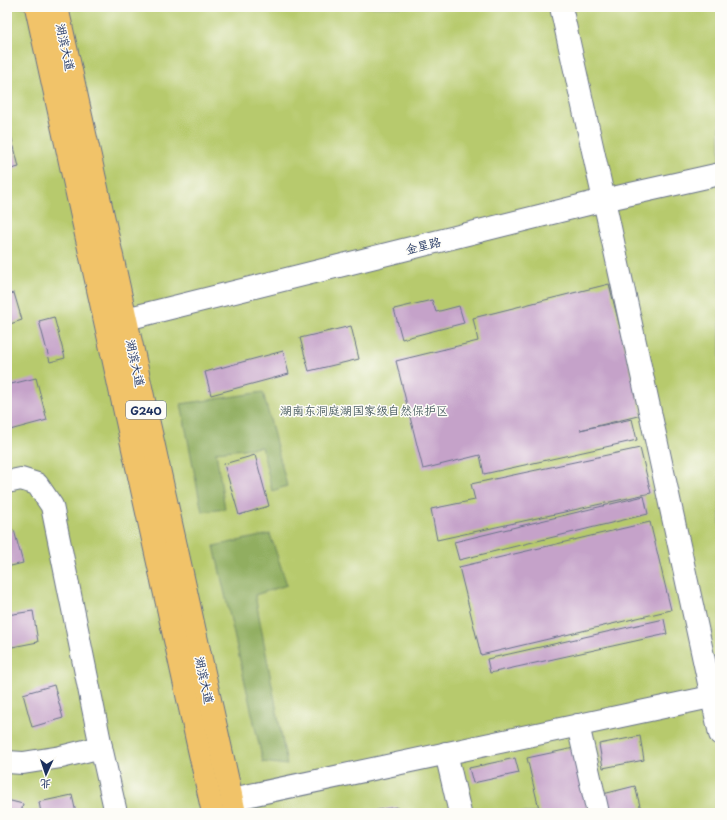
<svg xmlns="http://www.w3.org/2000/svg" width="727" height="820" font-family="'Playpen Sans','LXGW WenKai TC',sans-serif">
<rect width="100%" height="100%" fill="#fdfcf7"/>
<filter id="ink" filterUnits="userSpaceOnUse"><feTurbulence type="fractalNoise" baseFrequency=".025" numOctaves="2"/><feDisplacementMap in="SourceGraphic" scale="8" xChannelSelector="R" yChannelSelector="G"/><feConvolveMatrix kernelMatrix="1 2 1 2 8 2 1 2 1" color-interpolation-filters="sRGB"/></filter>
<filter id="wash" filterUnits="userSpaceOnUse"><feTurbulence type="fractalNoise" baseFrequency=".012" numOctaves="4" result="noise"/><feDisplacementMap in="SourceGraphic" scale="16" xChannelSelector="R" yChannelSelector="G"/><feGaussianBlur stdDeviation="0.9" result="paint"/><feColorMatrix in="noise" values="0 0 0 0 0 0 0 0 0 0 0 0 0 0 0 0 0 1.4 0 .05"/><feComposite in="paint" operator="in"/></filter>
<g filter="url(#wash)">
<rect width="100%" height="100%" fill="#f5ebd7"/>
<!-- green -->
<rect fill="#b7ca6d" stroke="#697c66" x="7" y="7" width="713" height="806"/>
<!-- forest -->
<g fill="#91ae60" stroke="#566e5f">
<path d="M 263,392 L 287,486 L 272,491 L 262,447 L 216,452 L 225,509 L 202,512 L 181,404 Z"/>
<path d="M 270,534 L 287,585 L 255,595 L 287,765 L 263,762 L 214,546 Z"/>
</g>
<g id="blocks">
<!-- building -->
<g fill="#c5a2c9">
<path d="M 7,119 L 19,167 L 7,170 Z"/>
<path d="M 609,284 L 642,415 L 580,430 L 632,419 L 637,440 L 484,474 L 480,455 L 423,469 L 396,361 L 478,341 L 473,318 Z"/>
<path d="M 14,293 L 22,320 L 7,325 L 7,295 Z"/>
<path d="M 432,300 L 436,312 L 459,306 L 464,323 L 402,339 L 394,309 Z"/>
<path d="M 54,317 L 65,358 L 50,362 L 39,321 Z"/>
<path d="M 351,326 L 359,359 L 309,371 L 300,338 Z"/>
<path d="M 283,351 L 289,374 L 211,395 L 205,372 Z"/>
<path d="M 36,378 L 47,420 L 10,430 L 7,420 L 7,385 Z"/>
<path d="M 640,448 L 651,493 L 437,540 L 431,509 L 475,500 L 471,484 Z"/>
<path d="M 255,455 L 269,506 L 239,515 L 224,464 Z"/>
<path d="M 644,496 L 648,514 L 459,560 L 454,542 Z"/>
<path d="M 650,522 L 671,610 L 481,655 L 459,567 Z"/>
<path d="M 14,530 L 23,563 L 7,567 L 7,532 Z"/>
<path d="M 33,611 L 38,642 L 7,648 L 7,615 Z"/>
<path d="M 664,619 L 667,634 L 490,673 L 487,659 Z"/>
<path d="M 54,685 L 63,718 L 32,727 L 23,694 Z"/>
<path d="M 640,736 L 644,760 L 603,768 L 599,744 Z"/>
<path d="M 574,748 L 589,813 L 540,813 L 527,758 Z"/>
<path d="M 515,758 L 519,773 L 473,783 L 469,768 Z"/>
<path d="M 635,786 L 641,810 L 628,813 L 608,813 L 603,794 Z"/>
<path d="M 72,795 L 76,813 L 41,813 L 39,802 Z"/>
<path d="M 7,800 L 23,804 L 21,813 L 7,813 Z"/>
<path d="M 397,807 L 398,813 L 367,813 L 367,812 Z"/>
</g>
</g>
</g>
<g filter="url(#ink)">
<use href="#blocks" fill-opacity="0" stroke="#677188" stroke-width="1"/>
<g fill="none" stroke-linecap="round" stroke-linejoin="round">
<!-- minor casing -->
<g stroke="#677188" stroke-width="24">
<g id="minor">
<path d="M 561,7 L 604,200 L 720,734"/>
<path d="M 126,319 L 604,200 L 720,174"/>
<path d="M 7,482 L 21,479 L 37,484 L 52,506 L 101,747 L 116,813"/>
<path d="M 578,725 L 598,813"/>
<path d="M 446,753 L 460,813"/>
<path d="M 7,762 L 23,763 L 61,757 L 101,747"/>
<path d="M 232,799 L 720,695"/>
</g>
</g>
<!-- highway casing -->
<g stroke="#677188" stroke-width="24">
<g id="highway">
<path d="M 36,7 L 213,813"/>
<path d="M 57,7 L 235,813"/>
</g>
</g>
<!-- minor -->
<use href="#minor" stroke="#fff" stroke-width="22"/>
<!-- highway -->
<use href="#highway" stroke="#f1c369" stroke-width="22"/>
</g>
</g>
<g text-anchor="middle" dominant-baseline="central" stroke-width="3" stroke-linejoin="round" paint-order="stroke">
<!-- shield labels -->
<rect fill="#fdfcf7" stroke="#5f6c8c" stroke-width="1" x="126" y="401" width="40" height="18" rx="3"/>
<g font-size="11" font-weight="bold" fill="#1b2f5e">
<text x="146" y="410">G240</text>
</g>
<!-- street labels -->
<g font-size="12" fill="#1b2f5e" stroke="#fdfcf7">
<text transform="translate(66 47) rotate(78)">湖滨大道</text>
<text transform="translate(423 245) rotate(-14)">金星路</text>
<text transform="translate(136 363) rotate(78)">湖滨大道</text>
<text transform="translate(205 680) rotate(78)">湖滨大道</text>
</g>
<!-- park labels -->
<g font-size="12" fill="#4a5e62" stroke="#fdfcf7">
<text x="364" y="410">湖南东洞庭湖国家级自然保护区</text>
</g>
</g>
<!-- margin -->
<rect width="727" height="820" fill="none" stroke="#fdfcf7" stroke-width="24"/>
<!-- north arrow -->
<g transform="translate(46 774) rotate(183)" stroke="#fdfcf7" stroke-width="3" paint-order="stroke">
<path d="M0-3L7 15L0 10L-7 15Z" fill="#1b2f5e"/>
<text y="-6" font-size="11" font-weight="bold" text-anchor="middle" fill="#1b2f5e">北</text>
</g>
</svg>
